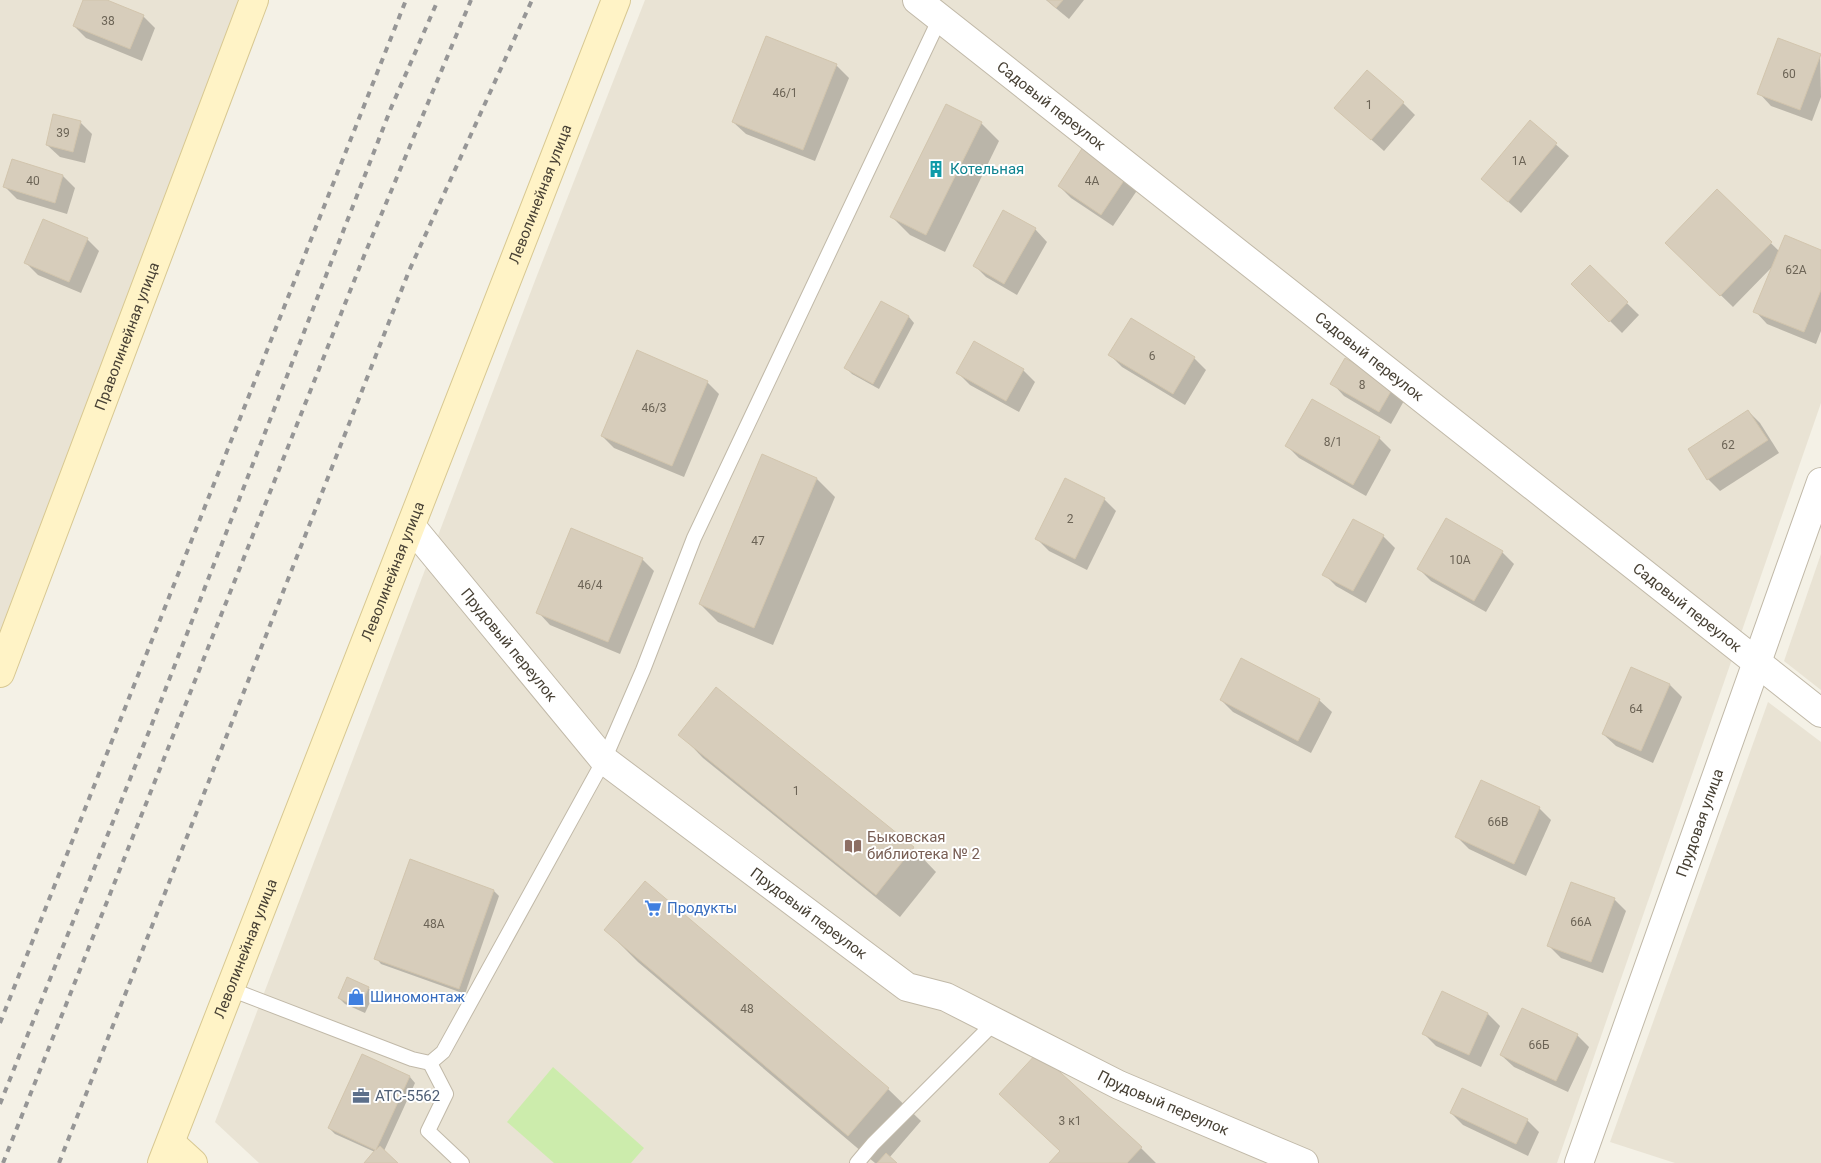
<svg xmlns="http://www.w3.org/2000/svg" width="1821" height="1163" font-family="Roboto,sans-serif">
<rect width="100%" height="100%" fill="#f4f1e6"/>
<!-- residential -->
<g fill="#e9e3d4">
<path d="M 0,0 L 244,0 L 0,641 Z"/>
<path d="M 645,0 L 1821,0 L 1821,403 L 1557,1163 L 259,1163 L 215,1122 L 536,278 Z"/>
<path d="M 1821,554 L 1821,690 L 1784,661 Z"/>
<path d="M 1768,702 L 1821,742 L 1821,1163 L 1675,1163 L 1610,1142 Z"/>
</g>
<!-- green -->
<path fill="#ccecac" d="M 553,1067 L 644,1148 L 631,1163 L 554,1163 L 507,1122 Z"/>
<!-- shadow -->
<g fill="#0003">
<path d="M 85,0 L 104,0 L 143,16 L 155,28 L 142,61 L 86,38 L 74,26 Z"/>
<path d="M 1046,0 L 1084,0 L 1069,19 Z"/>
<path d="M 1820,55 L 1821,97 L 1812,121 L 1771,106 L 1759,93 Z"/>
<path d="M 836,65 L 849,78 L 815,161 L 746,134 L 733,122 Z"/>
<path d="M 1403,103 L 1415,115 L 1384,151 L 1336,108 Z"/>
<path d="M 80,122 L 92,134 L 85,163 L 60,157 L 47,145 Z"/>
<path d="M 1530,122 L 1569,156 L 1521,213 L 1482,179 Z"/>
<path d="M 981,123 L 999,141 L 945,252 L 910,235 L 892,217 Z"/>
<path d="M 13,161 L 63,176 L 75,188 L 67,214 L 17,199 L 4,186 Z"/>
<path d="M 1126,177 L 1138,189 L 1113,226 L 1071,198 L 1059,186 Z"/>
<path d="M 1717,191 L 1779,251 L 1821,251 L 1821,331 L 1816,344 L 1767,324 L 1755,311 L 1773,266 L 1733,307 L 1667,243 Z"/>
<path d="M 1035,229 L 1047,242 L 1017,295 L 986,277 L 974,265 Z"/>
<path d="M 87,239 L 99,251 L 81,293 L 38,275 L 26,263 Z"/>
<path d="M 1590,267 L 1639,315 L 1622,333 L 1573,284 Z"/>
<path d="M 881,302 L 909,317 L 914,323 L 879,389 L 852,374 L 846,368 Z"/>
<path d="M 1110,355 L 1194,358 L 1206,370 L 1185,405 L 1122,367 Z"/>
<path d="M 1346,360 L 1405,399 L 1391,424 L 1344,396 L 1332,383 Z"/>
<path d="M 1023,370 L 1035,382 L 1019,412 L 970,385 L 958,373 Z"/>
<path d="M 707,382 L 719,394 L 684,477 L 614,448 L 602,436 Z"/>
<path d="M 1748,411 L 1760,423 L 1779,453 L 1720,491 L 1708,479 Z"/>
<path d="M 1379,438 L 1391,450 L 1366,496 L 1299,458 L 1287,446 Z"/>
<path d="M 762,456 L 817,479 L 835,497 L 773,645 L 718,622 L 700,604 Z"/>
<path d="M 1104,499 L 1116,511 L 1087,570 L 1049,551 L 1037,539 Z"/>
<path d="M 1383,536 L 1395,548 L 1366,603 L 1336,586 L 1324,574 Z"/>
<path d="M 1502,552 L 1514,564 L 1486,612 L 1431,581 L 1418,568 Z"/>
<path d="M 642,559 L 654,571 L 620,654 L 550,625 L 538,612 Z"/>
<path d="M 1632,669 L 1670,685 L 1682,697 L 1653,763 L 1616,746 L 1603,734 Z"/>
<path d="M 1221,700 L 1319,700 L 1332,712 L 1311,753 L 1233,712 Z"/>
<path d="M 680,734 L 913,848 L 936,872 L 900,917 L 703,758 Z"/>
<path d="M 1539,808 L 1551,820 L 1526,876 L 1469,849 L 1457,837 Z"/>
<path d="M 494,891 L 499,896 L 465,994 L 381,964 L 376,958 Z"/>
<path d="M 1614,899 L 1626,911 L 1603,973 L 1561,958 L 1549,946 Z"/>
<path d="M 606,930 L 888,1089 L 921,1121 L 889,1158 L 895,1163 L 875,1163 L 638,962 Z"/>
<path d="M 368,988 L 374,994 L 365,1013 L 345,1004 L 339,998 Z"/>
<path d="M 1442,993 L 1488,1014 L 1500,1026 L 1481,1067 L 1436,1046 L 1424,1034 Z"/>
<path d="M 1577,1035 L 1589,1047 L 1568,1092 L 1514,1067 L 1501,1055 Z"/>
<path d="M 363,1055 L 410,1077 L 415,1083 L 384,1151 L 396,1163 L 365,1163 L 375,1152 L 335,1134 L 329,1128 Z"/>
<path d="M 1001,1094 L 1141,1148 L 1156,1163 L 1050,1163 L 1061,1152 Z"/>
<path d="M 1451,1113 L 1527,1120 L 1539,1132 L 1528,1156 L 1463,1125 Z"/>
</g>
<!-- building -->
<g fill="#d7cdbb" stroke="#d2c5ad">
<path d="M 83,0 L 107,0 L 144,15 L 130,49 L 73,26 Z"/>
<path d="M 1047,0 L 1063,0 L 1056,8 Z"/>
<path d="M 766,36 L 837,64 L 803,150 L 732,122 Z"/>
<path d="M 1778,38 L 1821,54 L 1800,110 L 1757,94 Z"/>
<path d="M 1367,70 L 1404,102 L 1371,140 L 1334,108 Z"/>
<path d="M 946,104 L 982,122 L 926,235 L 890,217 Z"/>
<path d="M 53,114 L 81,121 L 73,152 L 46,145 Z"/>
<path d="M 1530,120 L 1557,143 L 1508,202 L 1481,179 Z"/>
<path d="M 1083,147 L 1127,176 L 1101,215 L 1058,186 Z"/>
<path d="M 12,159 L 63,175 L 55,203 L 3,187 Z"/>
<path d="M 1717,189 L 1772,242 L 1720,296 L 1665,243 Z"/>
<path d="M 1003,210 L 1036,228 L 1004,284 L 973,266 Z"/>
<path d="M 43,219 L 88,238 L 69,282 L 24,263 Z"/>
<path d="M 1785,235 L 1821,250 L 1821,290 L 1804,332 L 1753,312 Z"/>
<path d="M 1590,265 L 1628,302 L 1609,322 L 1571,284 Z"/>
<path d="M 881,301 L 909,316 L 873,384 L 844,368 Z"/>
<path d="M 1131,318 L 1195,357 L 1173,394 L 1108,355 Z"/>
<path d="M 974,341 L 1024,369 L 1006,401 L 956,373 Z"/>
<path d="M 637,350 L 708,381 L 672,466 L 601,436 Z"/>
<path d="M 1345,358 L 1394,386 L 1379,412 L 1330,384 Z"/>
<path d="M 1312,399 L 1380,437 L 1353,485 L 1285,446 Z"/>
<path d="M 1748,410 L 1768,440 L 1707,480 L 1688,449 Z"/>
<path d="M 762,454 L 817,478 L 754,628 L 699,604 Z"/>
<path d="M 1065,478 L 1105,498 L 1075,559 L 1035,539 Z"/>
<path d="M 1446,518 L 1503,551 L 1474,601 L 1417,569 Z"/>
<path d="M 1353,519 L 1384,535 L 1353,591 L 1322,575 Z"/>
<path d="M 571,528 L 643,558 L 608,642 L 536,613 Z"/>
<path d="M 1241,658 L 1320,699 L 1298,741 L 1220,700 Z"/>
<path d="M 1631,667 L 1670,684 L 1641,751 L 1602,734 Z"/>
<path d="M 716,687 L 914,847 L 876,895 L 678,735 Z"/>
<path d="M 1481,780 L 1540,807 L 1514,864 L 1455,837 Z"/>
<path d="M 410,859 L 494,890 L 459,989 L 374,959 Z"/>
<path d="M 645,881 L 889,1088 L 848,1136 L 604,930 Z"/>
<path d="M 1571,882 L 1615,898 L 1591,962 L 1547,946 Z"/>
<path d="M 347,977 L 369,987 L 359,1008 L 338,998 Z"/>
<path d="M 1442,991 L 1488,1013 L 1469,1055 L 1422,1034 Z"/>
<path d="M 1522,1008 L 1578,1034 L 1556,1081 L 1500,1055 Z"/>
<path d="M 1038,1052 L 1142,1147 L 1127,1163 L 1049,1163 L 1060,1151 L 999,1094 Z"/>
<path d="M 362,1054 L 410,1076 L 376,1150 L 380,1146 L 398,1163 L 364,1163 L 375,1150 L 328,1128 Z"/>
<path d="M 1462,1088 L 1528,1119 L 1516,1144 L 1450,1113 Z"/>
<path d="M 886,1153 L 897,1163 L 877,1163 Z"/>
</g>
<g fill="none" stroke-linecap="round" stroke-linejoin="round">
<!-- service casing -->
<g stroke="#c1b9a8" stroke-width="16">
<g id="service">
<path d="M 230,989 L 412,1059 L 430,1063 L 443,1052 L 604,760 L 643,670 L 694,538 L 940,18"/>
<path d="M 430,1063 L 446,1094 L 428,1131 L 462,1163"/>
<path d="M 857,1163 L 873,1144 L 995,1022"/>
</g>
</g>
<!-- minor casing -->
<g stroke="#c1b9a8" stroke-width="30">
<g id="minor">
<path id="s1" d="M 917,0 L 1821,713"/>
<path id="s2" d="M 411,526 L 604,760 L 907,987 L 946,997 L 1119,1085 L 1304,1163"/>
<path id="s3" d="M 1579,1163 L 1821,482"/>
</g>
</g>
<!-- secondary casing -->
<g stroke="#d8c892" stroke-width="30">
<g id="secondary">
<path id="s4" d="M 0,673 L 254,0"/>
<path d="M 171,1143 L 193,1163"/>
<path id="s5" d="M 162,1163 L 616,0"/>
</g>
</g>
<!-- service -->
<use href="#service" stroke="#fff" stroke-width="14"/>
<!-- minor -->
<use href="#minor" stroke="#fff" stroke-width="28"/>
<!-- secondary -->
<use href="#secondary" stroke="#fff3c6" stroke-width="28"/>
<!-- rail -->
<g stroke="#969696" stroke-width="4" stroke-dasharray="6 6" stroke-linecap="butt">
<path d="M 0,1023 L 406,0"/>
<path d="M 0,1104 L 150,729 L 391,108 L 438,0"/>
<path d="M 3,1163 L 364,256 L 471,0"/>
<path d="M 59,1163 L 409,271 L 532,0"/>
</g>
</g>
<!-- icons -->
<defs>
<g id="building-bare" transform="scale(1.35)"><path d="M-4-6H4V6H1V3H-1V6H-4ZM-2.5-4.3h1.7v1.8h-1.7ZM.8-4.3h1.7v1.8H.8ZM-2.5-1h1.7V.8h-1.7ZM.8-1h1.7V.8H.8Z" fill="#0f9aa8" stroke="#fff" stroke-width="2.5" paint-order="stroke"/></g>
<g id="library-bare" transform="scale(1.35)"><path d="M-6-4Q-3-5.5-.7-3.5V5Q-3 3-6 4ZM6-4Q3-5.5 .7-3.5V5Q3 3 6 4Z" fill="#8d6e63" stroke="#fff" stroke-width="2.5" paint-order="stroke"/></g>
<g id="supermarket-bare" transform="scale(1.35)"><path d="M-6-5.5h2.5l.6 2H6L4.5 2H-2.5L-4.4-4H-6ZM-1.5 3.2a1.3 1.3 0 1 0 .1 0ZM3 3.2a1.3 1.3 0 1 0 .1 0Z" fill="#3f7fe0" stroke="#fff" stroke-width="2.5" paint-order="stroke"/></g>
<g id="shop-bare" transform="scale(1.35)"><path d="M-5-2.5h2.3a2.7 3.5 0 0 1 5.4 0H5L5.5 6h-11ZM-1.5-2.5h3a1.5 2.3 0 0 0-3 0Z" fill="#3f7fe0" stroke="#fff" stroke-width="2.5" paint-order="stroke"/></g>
<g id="office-bare" transform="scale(1.35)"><path d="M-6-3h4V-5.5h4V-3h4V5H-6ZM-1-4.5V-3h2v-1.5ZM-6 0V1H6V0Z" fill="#5c6f8a" stroke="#fff" stroke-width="2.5" paint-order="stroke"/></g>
</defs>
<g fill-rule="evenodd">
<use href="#building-bare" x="936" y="169"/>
<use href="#library-bare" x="853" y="846"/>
<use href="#supermarket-bare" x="653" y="908"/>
<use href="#shop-bare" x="356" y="997"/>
<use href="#office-bare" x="361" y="1096"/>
</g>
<g text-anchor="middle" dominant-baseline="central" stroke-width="4" stroke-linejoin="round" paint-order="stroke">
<!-- number labels -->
<g font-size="12" fill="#6c6456">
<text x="108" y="21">38</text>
<text x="1789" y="74">60</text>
<text x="785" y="93">46/1</text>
<text x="1369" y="105">1</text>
<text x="63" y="133">39</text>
<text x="1519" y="161">1А</text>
<text x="33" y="181">40</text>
<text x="1092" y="181">4А</text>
<text x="1796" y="270">62А</text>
<text x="1152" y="356">6</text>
<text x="1362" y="385">8</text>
<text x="654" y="408">46/3</text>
<text x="1333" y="442">8/1</text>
<text x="1728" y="445">62</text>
<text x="1070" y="519">2</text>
<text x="758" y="541">47</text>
<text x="1460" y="560">10А</text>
<text x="590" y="585">46/4</text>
<text x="1636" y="709">64</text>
<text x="796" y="791">1</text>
<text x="1498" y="822">66В</text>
<text x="1581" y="922">66А</text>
<text x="434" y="924">48А</text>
<text x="747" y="1009">48</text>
<text x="1539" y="1045">66Б</text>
<text x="1070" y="1121">3 к1</text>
</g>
<!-- street labels -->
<g font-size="15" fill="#484135" stroke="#fff">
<text stroke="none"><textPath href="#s1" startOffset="171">Садовый переулок</textPath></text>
<text stroke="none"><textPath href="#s5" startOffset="1040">Леволинейная улица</textPath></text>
<text stroke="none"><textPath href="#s4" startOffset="360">Праволинейная улица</textPath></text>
<text stroke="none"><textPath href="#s1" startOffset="576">Садовый переулок</textPath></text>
<text stroke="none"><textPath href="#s5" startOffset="635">Леволинейная улица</textPath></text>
<text stroke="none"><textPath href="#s1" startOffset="981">Садовый переулок</textPath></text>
<text stroke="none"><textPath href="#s2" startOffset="154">Прудовый переулок</textPath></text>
<text stroke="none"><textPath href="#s3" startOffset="361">Прудовая улица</textPath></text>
<text stroke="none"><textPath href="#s2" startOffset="559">Прудовый переулок</textPath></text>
<text stroke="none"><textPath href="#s5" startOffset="230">Леволинейная улица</textPath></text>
<text stroke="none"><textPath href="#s2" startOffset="964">Прудовый переулок</textPath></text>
</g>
<!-- culture labels -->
<g font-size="15" fill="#0d838f" stroke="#fff" text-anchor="start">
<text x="950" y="169">Котельная</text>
</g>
<!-- education labels -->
<g font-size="15" fill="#785e54" stroke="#fff" text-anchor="start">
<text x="867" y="837">Быковская<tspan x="867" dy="17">библиотека № 2</tspan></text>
</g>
<!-- shop labels -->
<g font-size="15" fill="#366cbe" stroke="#fff" text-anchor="start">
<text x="667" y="908">Продукты</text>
<text x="370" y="997">Шиномонтаж</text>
</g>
<!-- service labels -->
<g font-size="15" fill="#4e5e75" stroke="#fff" text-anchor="start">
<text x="375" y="1096">АТС-5562</text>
</g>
</g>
</svg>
